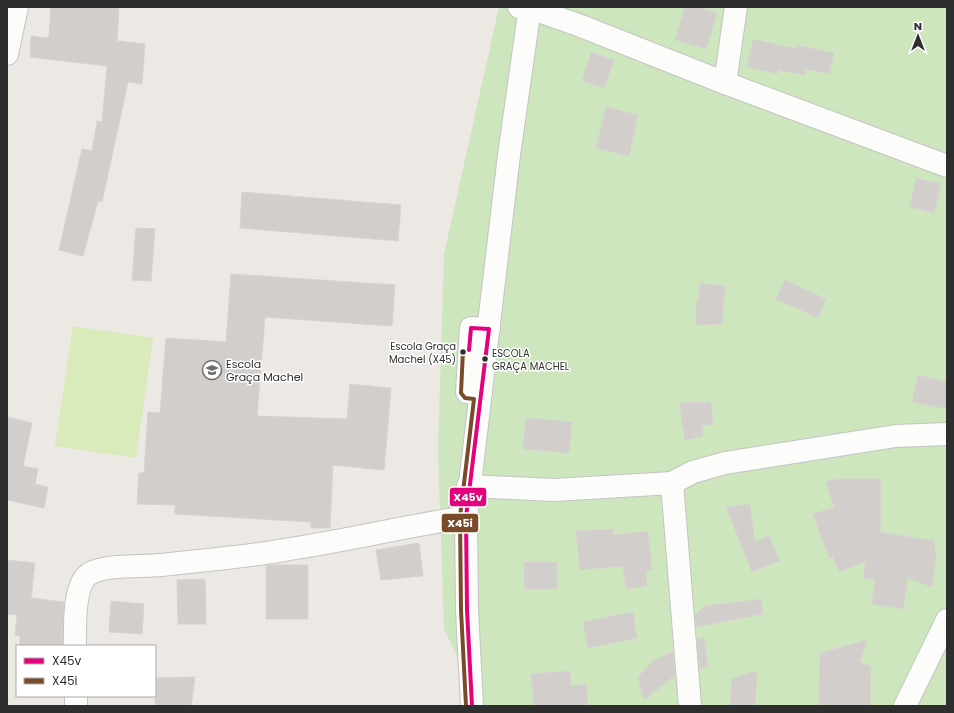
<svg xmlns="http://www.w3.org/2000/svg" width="954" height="713" font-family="Poppins,sans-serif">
<rect width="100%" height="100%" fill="#ece8e4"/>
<!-- green -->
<path fill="#cee6be" d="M 499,7 L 947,7 L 947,706 L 481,706 L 444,629 L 438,450 L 444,254 Z"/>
<!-- pitch -->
<path fill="#d9eabb" d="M 73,326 L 153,338 L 136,458 L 55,446 Z"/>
<!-- building -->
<g fill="#d1cecb" stroke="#d7d4d0">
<path d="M 51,7 L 119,7 L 117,41 L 145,44 L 142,84 L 128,82 L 102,202 L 98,201 L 83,256 L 59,250 L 82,149 L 92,151 L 97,121 L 102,122 L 107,66 L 30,57 L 31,36 L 47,38 L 49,36 Z"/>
<path d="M 685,7 L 697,7 L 717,13 L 706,49 L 675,40 Z"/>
<path d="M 753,39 L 796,49 L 796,45 L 834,53 L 829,74 L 806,69 L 805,75 L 779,70 L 777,74 L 747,67 Z"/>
<path d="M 591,52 L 614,60 L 604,88 L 582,81 Z"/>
<path d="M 606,107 L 638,115 L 629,156 L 596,148 Z"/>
<path d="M 916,178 L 941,184 L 934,213 L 910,207 Z"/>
<path d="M 242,192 L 401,205 L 398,241 L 240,228 Z"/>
<path d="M 136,228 L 155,229 L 151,281 L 132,280 Z"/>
<path d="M 231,274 L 395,285 L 392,326 L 265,317 L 257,416 L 347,419 L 350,384 L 391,388 L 384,470 L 333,465 L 330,528 L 311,528 L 311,522 L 175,514 L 175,505 L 137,504 L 139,473 L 144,473 L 148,412 L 160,413 L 166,338 L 226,342 Z"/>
<path d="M 785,280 L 826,299 L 818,318 L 776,299 Z"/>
<path d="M 700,283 L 725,286 L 722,324 L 696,325 L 696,302 L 698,302 Z"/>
<path d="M 918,375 L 947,382 L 947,409 L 912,402 Z"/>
<path d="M 711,402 L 713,425 L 701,425 L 703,436 L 685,440 L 683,426 L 682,426 L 680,403 Z"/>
<path d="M 7,417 L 32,423 L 23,466 L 38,469 L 35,484 L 48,487 L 44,508 L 7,500 Z"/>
<path d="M 526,418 L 572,422 L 569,453 L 523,449 Z"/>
<path d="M 837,479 L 881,479 L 880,532 L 934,541 L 936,558 L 932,587 L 908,578 L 903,609 L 872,604 L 875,580 L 863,578 L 866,561 L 839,572 L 833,557 L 829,558 L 813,514 L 834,507 L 826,482 Z"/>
<path d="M 750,504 L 755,542 L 769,536 L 780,561 L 752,572 L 726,507 Z"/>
<path d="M 614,529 L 614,535 L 648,531 L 652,570 L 646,571 L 647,586 L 626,589 L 623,566 L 580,570 L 576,531 Z"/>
<path d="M 419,543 L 423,576 L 381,580 L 376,550 Z"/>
<path d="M 7,560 L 35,563 L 31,598 L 64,602 L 62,646 L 20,646 L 20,636 L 15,635 L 17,615 L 7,614 Z"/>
<rect x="524" y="562" width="33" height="27"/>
<path d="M 271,565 L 308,565 L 308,619 L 266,619 L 266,566 Z"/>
<path d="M 205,579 L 206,624 L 178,624 L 177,580 Z"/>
<path d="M 761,599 L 763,614 L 696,627 L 695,615 L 704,606 Z"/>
<path d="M 111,601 L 144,604 L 142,634 L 109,632 Z"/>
<path d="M 633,612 L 637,638 L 588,648 L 583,622 Z"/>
<path d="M 704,637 L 708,667 L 700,668 L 697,640 Z"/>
<path d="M 867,640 L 860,662 L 871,666 L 870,706 L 819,706 L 820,653 Z"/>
<path d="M 673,651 L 675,675 L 644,700 L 638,677 L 653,661 Z"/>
<path d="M 570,671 L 571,686 L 586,684 L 588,706 L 534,706 L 531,674 Z"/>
<path d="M 757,671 L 755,706 L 730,706 L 732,678 Z"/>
<path d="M 195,677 L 191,706 L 155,706 L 155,678 Z"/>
</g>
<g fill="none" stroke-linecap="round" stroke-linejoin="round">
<!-- minor casing -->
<g stroke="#c5c4c5" stroke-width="24">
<g id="minor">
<path d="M 519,7 L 530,8 L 581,26 L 725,83 L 947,166"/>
<path d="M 7,54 L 17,7"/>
<path d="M 725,83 L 736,7"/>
<path d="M 481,393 L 467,392 L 471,328 L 489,329"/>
<path d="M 672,483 L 690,706"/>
<path d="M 468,486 L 554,490 L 672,483 L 693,472 L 725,463 L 896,436 L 947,434"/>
<path d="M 75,646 C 75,628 73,585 89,574 C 106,564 141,567 161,565 C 204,560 248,557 290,549 C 349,540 407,526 466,517"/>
<path d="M 76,696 L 76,706"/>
<path d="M 472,706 L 467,610 L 466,517 L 509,155 L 530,7"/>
<path d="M 905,706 L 947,620"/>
</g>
</g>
<!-- minor -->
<use href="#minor" stroke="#fcfcfb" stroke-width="22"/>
<!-- bus-1 casing -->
<g stroke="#fff" stroke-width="7">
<path id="bus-1" d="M 469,350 L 471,328 L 489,329 L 466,517 L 467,610 L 472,706"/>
</g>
<!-- bus-2 casing -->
<g stroke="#fff" stroke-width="7">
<path id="bus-2" d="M 463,350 L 461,393 L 465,398 L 474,399 L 460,517 L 461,610 L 466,706"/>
</g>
<!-- bus-1 -->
<use href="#bus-1" stroke="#e5007d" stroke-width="4"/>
<!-- bus-2 -->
<use href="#bus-2" stroke="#7a4b2a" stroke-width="4"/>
</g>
<!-- icons -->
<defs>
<g id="university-ring" transform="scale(1)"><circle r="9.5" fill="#fff" stroke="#706f6e" stroke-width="1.5"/><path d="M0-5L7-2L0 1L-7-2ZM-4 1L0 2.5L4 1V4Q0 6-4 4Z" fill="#706f6e"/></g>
</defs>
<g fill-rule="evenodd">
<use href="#university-ring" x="212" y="370"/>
</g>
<!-- markers -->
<g fill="#2e2e2e" stroke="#fff" stroke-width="1.5">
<circle cx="463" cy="352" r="3.5"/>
<circle cx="485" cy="359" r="3.5"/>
</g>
<g text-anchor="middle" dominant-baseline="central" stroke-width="3" stroke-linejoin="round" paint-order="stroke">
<!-- bus labels -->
<g font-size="10" fill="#2e2e2e" stroke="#fff" text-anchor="end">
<text x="456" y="346">Escola Graça<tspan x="456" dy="13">Machel (X45)</tspan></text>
<text x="492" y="353" text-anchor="start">ESCOLA<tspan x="492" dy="13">GRAÇA MACHEL</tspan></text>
</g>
<!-- poi labels -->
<g font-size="11" fill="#2e2e2e" stroke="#fff" text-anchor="start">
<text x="226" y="364">Escola<tspan x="226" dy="13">Graça Machel</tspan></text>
</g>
</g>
<g stroke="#fff" stroke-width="1.5">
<rect x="449" y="487" width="38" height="20" rx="4" fill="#e5007d"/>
<rect x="441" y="513" width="38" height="20" rx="4" fill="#7a4b2a"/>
</g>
<g font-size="11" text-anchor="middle" font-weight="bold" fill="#fff">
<text x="468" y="501">X45v</text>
<text x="460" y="527">X45i</text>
</g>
<!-- border -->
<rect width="954" height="713" fill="none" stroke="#2e2e2e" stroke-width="16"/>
<!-- legend -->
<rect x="16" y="645" width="140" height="52" fill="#ffffff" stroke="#ababab"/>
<rect x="24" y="658" width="20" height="6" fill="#e5007d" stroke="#ababab"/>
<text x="52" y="665" font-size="12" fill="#2e2e2e">X45v</text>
<rect x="24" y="678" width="20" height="6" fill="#7a4b2a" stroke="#ababab"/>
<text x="52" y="685" font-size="12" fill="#2e2e2e">X45i</text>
<!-- north arrow -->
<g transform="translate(918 36)" stroke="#ffffff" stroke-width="3" paint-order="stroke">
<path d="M0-3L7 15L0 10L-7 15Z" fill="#2e2e2e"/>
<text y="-6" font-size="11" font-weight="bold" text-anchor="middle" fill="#2e2e2e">N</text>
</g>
</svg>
